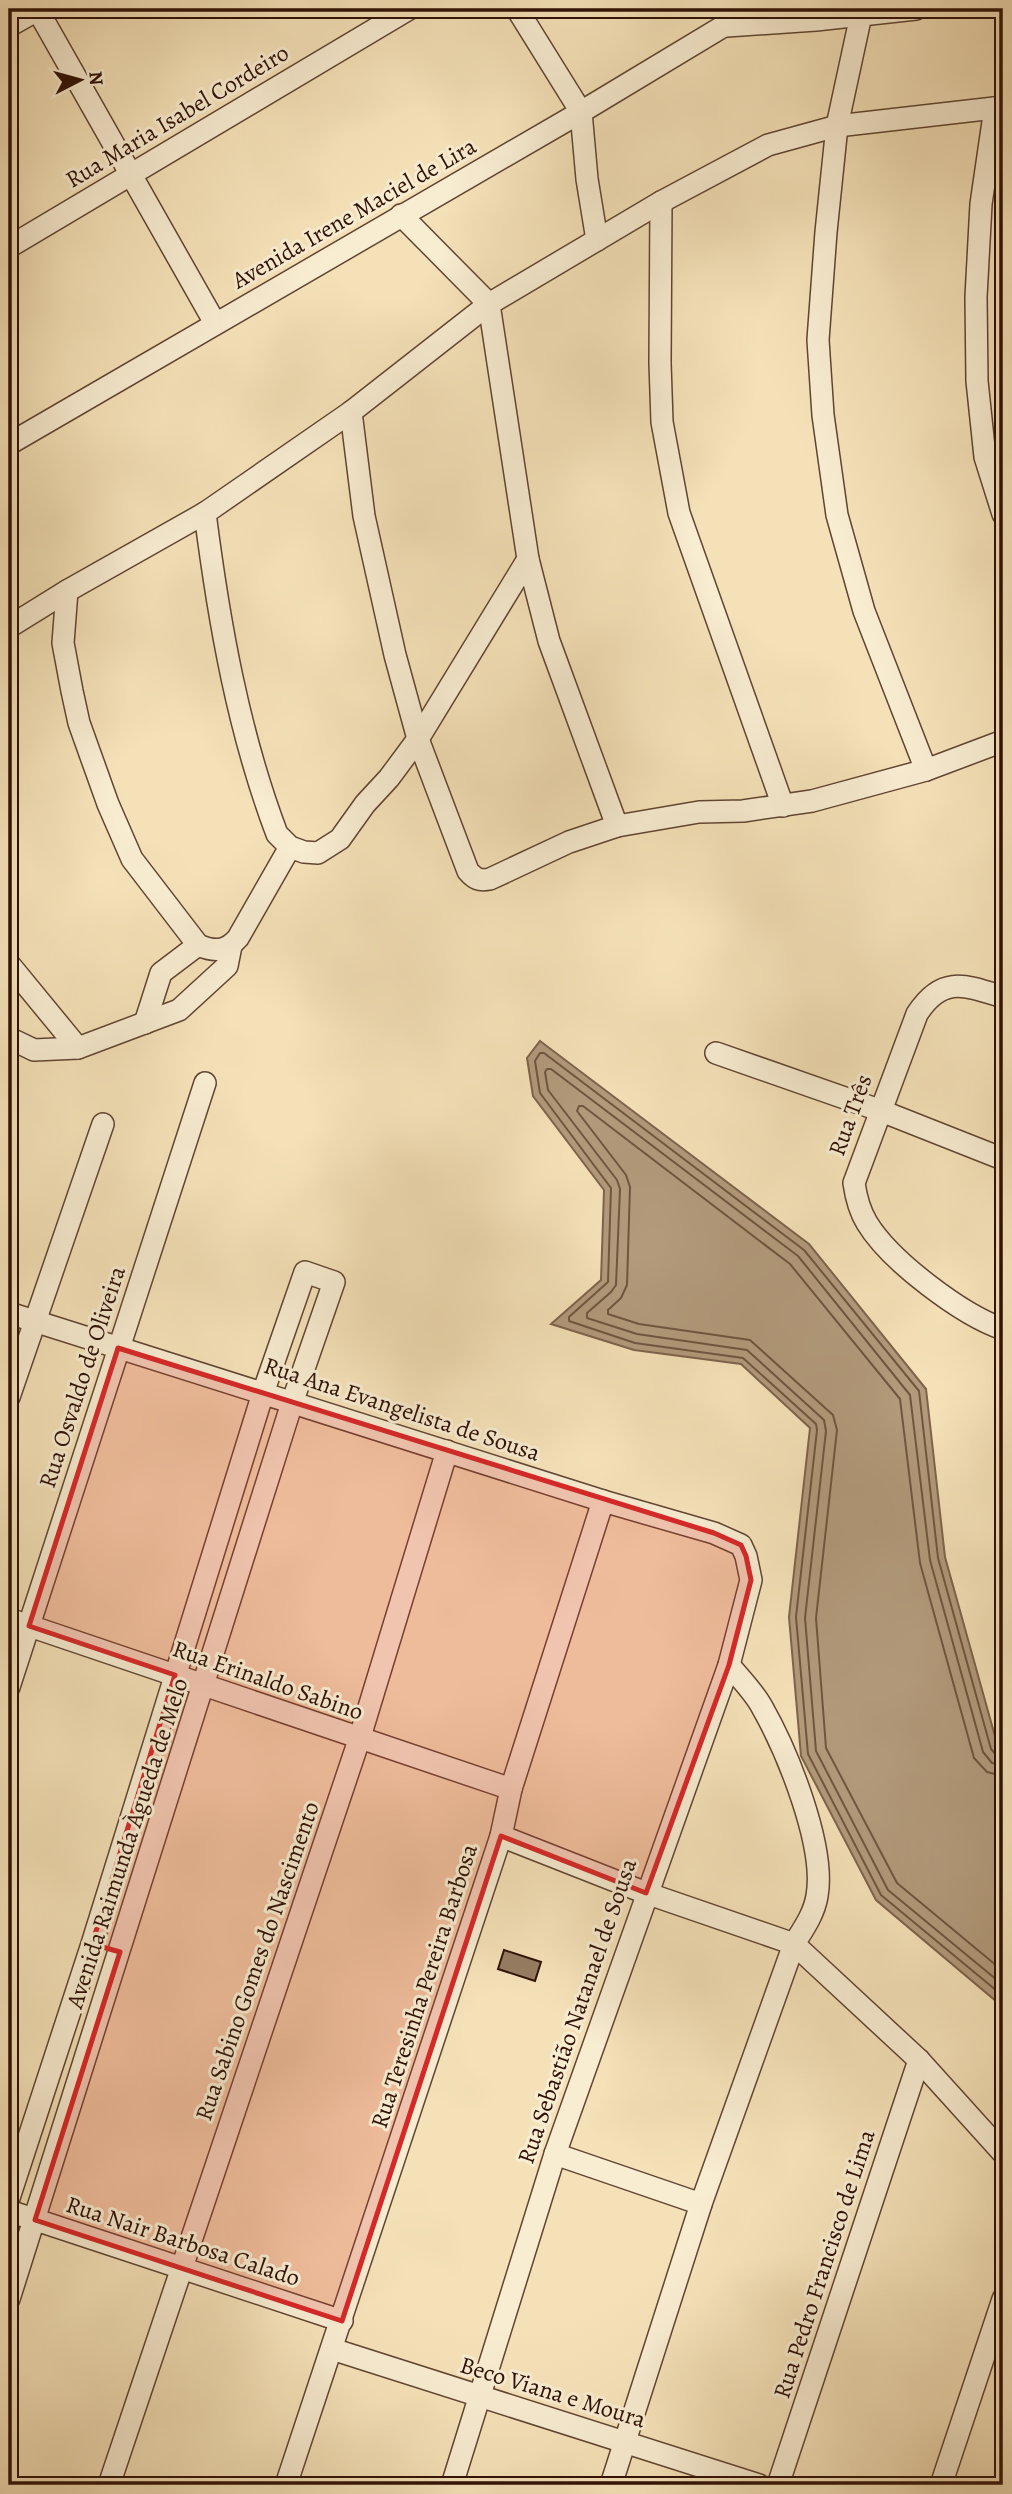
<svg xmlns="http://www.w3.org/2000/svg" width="1012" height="2494" font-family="Alegreya,serif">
<rect width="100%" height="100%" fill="#f5e1b8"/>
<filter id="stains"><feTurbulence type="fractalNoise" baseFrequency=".00286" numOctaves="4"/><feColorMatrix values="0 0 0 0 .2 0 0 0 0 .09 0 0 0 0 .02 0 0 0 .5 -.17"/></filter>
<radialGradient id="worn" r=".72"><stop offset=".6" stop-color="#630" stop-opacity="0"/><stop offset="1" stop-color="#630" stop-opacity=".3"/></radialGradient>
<!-- water -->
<path fill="#b29a7b" stroke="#7e634c" stroke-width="2" d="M 540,1041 L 809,1244 L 926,1389 L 945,1557 L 998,1747 L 1003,1752 L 1003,2007 L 876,1900 L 801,1756 L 789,1617 L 810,1428 L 741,1364 L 634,1350 L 551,1324 L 601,1280 L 604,1190 L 533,1096 L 527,1058 Z"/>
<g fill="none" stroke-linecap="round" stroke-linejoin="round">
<!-- shore -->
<g stroke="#705640" stroke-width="2">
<path d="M 1003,1757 L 997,1756 L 991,1749 L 938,1558 L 919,1391 L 804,1250 L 544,1053 L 540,1053 L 535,1061 L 540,1093 L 611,1188 L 608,1282 L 569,1317 L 569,1321 L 635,1343 L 743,1358 L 816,1424 L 817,1430 L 796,1617 L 808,1754 L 881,1895 L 1003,1996"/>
<path d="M 1003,1765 L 992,1763 L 983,1752 L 930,1560 L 910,1395 L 798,1256 L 551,1069 L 547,1069 L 545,1072 L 548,1090 L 617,1180 L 620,1189 L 616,1285 L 611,1292 L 587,1313 L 587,1318 L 637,1334 L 747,1350 L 824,1420 L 826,1431 L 805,1618 L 816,1751 L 888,1890 L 1003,1985"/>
<path d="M 1003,1776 L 987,1772 L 974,1758 L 920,1563 L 900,1399 L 790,1264 L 583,1106 L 579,1106 L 577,1111 L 626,1175 L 630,1187 L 627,1285 L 621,1298 L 608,1310 L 608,1314 L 639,1324 L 750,1340 L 833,1415 L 837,1430 L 816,1618 L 826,1748 L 897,1883 L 1003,1971"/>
</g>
</g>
<!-- building -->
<path fill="#967d63" stroke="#2f1106" stroke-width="2" d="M 504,1950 L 541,1962 L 535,1981 L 498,1969 Z"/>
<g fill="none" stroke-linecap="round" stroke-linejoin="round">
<!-- minor casing -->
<g stroke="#604532" stroke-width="24">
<g id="minor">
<path d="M 37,9 L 215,323"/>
<path d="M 517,9 L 581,112 L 587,179 L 597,240"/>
<path d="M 859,9 L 861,15 L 837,126 L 826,232 L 818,340 L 823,415 L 837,515 L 864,611 L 926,770"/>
<path d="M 9,26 L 39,9"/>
<path d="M 727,26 L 816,20 L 916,9"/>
<path d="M 995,108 L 981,204 L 976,297 L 977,381 L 985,457 L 1003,514"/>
<path d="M 661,202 L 660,363 L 662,422 L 679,513 L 783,806"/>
<path d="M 401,215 L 489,304 L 528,559 L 549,641 L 617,826"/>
<path d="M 9,247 L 409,9"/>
<path d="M 351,412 L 364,516 L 395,655 L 418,739 L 468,871 C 475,879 479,881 490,879 L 569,842 L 617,826 L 699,812 L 743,811 L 812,801 L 926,770 L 1003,741"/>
<path d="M 9,444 L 581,112 L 752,9"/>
<path d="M 205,513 C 219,622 238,731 277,834 L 290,847 L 304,852 L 318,853 L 340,839 L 365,804 L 389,778 L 418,739 L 528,559"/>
<path d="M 67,591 L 63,643 L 72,691 L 79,723 L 108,804 L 132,859 L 198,945 C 214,952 226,952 238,938 L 290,847"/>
<path d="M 9,627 L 67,591 L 205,513 L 351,412 L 489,304 L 661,202 L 768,145 L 837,126 L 1003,107"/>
<path d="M 9,964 L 78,1048"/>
<path d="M 1003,997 C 965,985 942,975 917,1014 L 854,1183 C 856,1197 859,1210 867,1223 C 890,1261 962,1315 1003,1329"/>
<path d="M 145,1023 L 161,973 L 198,945"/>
<path d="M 9,1038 L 34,1050 L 78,1048 L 179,1010 L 227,966 L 231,946"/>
<path d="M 716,1053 L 879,1110 L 1003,1159"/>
<path d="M 9,1313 L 603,1501 L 714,1533 L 741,1545 L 746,1556 L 751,1580 L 729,1665 L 555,2154 L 452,2485"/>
<path d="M 9,1397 L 103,1124"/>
<path d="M 9,1619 L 511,1789"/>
<path d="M 729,1665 C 740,1678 754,1692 762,1707 C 787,1751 826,1846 817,1896 C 814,1914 804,1928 794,1944 L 919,2060 L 1003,2153"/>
<path d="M 9,1687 L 205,1083"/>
<path d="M 501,1836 L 646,1893 L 794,1944 L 701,2204 L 611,2485"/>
<path d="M 555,2154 L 701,2204"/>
<path d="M 9,2198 L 92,1944 L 263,1393 L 305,1272 L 334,1282 L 292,1403 L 9,2299"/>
<path d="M 9,2211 L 342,2321"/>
<path d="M 332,2349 L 759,2485"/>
<path d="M 109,2485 L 359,1740 L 447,1451"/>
<path d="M 286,2485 L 501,1836 L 511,1789 L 603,1501"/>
<path d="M 778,2485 L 919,2060"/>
<path d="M 941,2485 L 1003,2299"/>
</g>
</g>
<!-- minor -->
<use href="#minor" stroke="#f8ecd1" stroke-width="21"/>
</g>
<!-- marked area -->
<path fill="#d62828" fill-opacity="0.2" stroke="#d62828" stroke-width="5" stroke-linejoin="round" d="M 118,1348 L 714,1533 L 741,1545 L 746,1556 L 751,1580 L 729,1665 L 646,1893 L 501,1836 L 342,2321 L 35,2220 L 120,1952 L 92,1944 L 175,1675 L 29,1626 Z"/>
<g text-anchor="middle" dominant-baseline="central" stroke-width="6" stroke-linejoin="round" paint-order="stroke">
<!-- street labels -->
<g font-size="24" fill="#2f1106" stroke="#f8ecd1">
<text transform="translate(177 116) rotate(-31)">Rua Maria Isabel Cordeiro</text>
<text transform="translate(354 213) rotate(-30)">Avenida Irene Maciel de Lira</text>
<text transform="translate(850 1115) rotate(-70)">Rua Três</text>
<text transform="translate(82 1377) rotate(-72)">Rua Osvaldo de Oliveira</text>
<text transform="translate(402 1409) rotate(18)">Rua Ana Evangelista de Sousa</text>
<text transform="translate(268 1680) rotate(19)">Rua Erinaldo Sabino</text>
<text transform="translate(127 1843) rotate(-72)">Avenida Raimunda Àgueda de Melo</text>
<text transform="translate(257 1961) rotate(-71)">Rua Sabino Gomes do Nascimento</text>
<text transform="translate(424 1986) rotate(-72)">Rua Teresinha Pereira Barbosa</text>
<text transform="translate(577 2011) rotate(-71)">Rua Sebastião Natanael de Sousa</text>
<text transform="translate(183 2241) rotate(18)">Rua Nair Barbosa Calado</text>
<text transform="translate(824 2264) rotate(-72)">Rua Pedro Francisco de Lima</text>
<text transform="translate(553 2392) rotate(17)">Beco Viana e Moura</text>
</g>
</g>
<!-- margin -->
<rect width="1012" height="2494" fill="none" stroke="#f5e1b8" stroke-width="35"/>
<rect x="10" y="10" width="991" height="2473" fill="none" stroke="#2f1106" stroke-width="3.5"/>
<rect x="18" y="18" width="977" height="2459" fill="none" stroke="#2f1106" stroke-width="2"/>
<!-- north arrow -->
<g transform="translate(80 80) rotate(84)" stroke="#f8ecd1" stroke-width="5" paint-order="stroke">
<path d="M0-5L12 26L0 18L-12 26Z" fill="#2f1106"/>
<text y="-10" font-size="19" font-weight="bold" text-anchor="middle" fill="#2f1106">N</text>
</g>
<rect width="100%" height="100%" filter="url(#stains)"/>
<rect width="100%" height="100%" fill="url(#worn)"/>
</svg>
